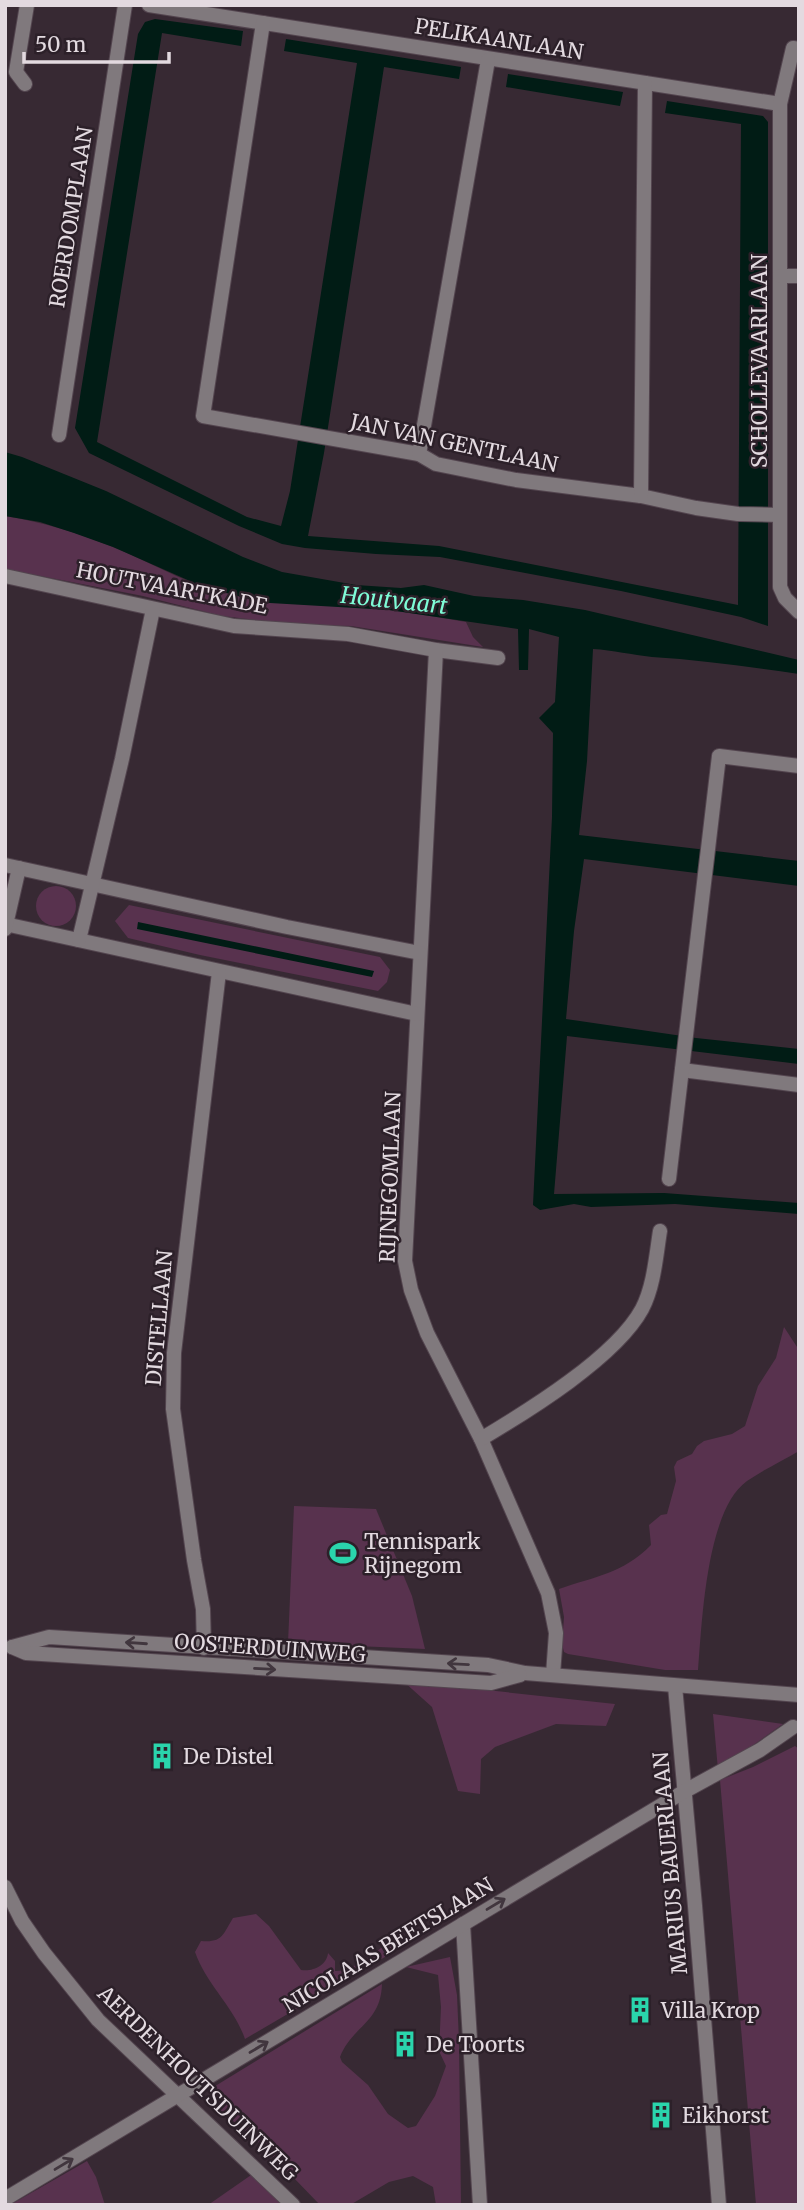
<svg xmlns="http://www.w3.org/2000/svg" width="804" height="2210" font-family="Merriweather,serif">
<rect width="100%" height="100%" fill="#372933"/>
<!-- green -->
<g fill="#58324e">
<path d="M 5,516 C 43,522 78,533 113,547 C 148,561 181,581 217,591 C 267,605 309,603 360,607 C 396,610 431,616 466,622 L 473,637 L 483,647 L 351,626 L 300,625 L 222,616 L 143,596 L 5,569 Z"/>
<circle cx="56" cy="906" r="20"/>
<path d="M 129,905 L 380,957 L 390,970 L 387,982 L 378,991 L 200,955 L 128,938 L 115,921 Z"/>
<path d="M 784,1327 L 799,1350 L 799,1451 C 782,1461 763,1470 747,1481 C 706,1510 702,1623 698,1670 L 665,1670 L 568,1654 L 564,1652 L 562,1644 L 564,1617 L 559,1589 C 596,1576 622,1574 651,1545 L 649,1525 L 661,1515 L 667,1514 L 676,1481 L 674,1467 L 677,1461 L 692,1454 L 697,1446 L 704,1441 L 732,1434 L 745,1426 L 758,1386 L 776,1358 Z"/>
<path d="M 294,1506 L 376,1509 L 412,1596 L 425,1649 L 288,1643 Z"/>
<path d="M 403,1681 L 615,1704 L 606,1726 L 556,1724 L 495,1747 L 481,1759 L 480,1794 L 458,1791 L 432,1707 Z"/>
<path d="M 713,1714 L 783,1724 L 718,1770 Z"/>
<path d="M 795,1746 L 799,1749 L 799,2205 L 756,2205 L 720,1780 L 753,1767 Z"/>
<path d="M 256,1914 L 269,1926 L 301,1970 C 313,1972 327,1965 328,1953 L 335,1961 L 335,1971 C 355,1972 382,1947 398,1934 L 407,1944 L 245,2039 C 234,2007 206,1984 195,1952 L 201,1941 C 223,1943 223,1934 233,1918 Z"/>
<path d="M 450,1957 L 457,1995 L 459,2041 L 461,2205 L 436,2205 L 433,2187 L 413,2176 L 389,2182 L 350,2205 L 320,2205 L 264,2147 L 212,2103 L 210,2094 L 212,2088 L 382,1984 C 381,2023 352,2026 340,2057 L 342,2062 L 368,2085 L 388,2114 L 408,2128 L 416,2126 L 435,2096 L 446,2066 L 439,2051 L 441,2007 L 438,1975 L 406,1967 Z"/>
<path d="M 87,2161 L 96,2177 L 105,2205 L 10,2205 Z"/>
<path d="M 254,2173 L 285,2205 L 208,2205 Z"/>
</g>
<!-- water -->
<g fill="#011c15">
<path d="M 155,19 L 243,31 L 241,46 L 162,33 L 97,442 L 247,517 L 281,526 L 290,491 L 357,63 L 284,51 L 286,39 L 461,67 L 459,79 L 384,67 L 324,453 L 308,536 L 439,546 L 738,605 L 741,124 L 665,113 L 667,101 L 763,116 L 768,122 L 768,626 L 741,617 L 621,591 L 440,557 L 376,554 L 305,548 L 282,544 L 239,526 L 89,453 L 75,428 L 138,34 L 145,22 Z"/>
<path d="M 508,74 L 623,92 L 620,106 L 506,87 Z"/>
<path d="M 5,452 L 22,457 L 106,491 L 243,557 L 282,572 L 356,585 L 401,588 L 424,585 L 474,596 L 523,600 L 585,610 L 799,660 L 799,674 C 750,667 701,660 652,657 C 632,655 613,650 593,649 L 587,761 L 579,835 L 799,861 L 799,886 L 584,859 L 574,931 L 566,1019 L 696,1038 L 799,1049 L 799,1064 L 567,1036 L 554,1194 L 664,1193 L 799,1203 L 799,1214 L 675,1204 L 591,1207 L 574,1204 L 540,1210 L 533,1205 L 552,817 L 553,733 L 539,718 L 555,702 L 559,637 L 529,629 L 528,670 L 519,670 L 518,629 L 389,610 L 270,603 L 245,598 L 199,585 L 113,547 L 74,533 L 40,522 L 5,516 Z"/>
<path d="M 138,922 L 374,971 L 372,977 L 137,929 Z"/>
</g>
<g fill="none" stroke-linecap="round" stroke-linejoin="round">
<!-- minor casing -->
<g stroke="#53454f" stroke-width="16">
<g id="minor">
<path d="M 149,5 L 780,104"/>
<path d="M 263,23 L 203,416 L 419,454 L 436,464 L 516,480 L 641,496 L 696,508 L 738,514 L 780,515"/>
<path d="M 799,49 L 793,48 L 780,104 L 780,587 L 785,598 L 799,612"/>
<path d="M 25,84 L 16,72 L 27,5"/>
<path d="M 780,276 L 799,276"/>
<path d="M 59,435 L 125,5"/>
<path d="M 419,454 L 488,60"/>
<path d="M 641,496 L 645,83"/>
<path d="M 5,576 L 234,626 L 348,634 L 436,650 L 498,658"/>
<path d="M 436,650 L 405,1261 L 411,1290 L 427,1333 L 481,1439 L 548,1593 L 556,1633 L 553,1675"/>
<path d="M 5,865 L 287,927 L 420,953"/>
<path d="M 5,924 L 417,1014"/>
<path d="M 5,929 L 19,868"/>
<path d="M 79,940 L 122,759 L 153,609"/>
<path d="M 682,1070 L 799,1085"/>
<path d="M 669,1179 L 719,756 L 799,766"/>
<path d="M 481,1439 C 528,1411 616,1357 642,1309 C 654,1286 656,1256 660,1231"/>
<path d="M 204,1648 L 203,1609 L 194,1560 L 173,1409 L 174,1353 L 219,972"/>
<path d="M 675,1686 L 695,1906 L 719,2205"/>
<path d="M 5,1887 L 22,1921 L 44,1953 L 98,2020 L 293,2205"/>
<path d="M 463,1924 L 480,2205"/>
<path d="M 5,2199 L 685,1791 L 760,1750 L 793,1727"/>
</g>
</g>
<!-- tertiary casing -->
<g stroke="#53454f" stroke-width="16">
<g id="tertiary">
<path d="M 12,1647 L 49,1637 L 488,1665 L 525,1673 L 799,1695"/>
<path d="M 12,1647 L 26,1653 L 491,1683 L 520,1675"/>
</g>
</g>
<!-- minor -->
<use href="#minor" stroke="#80797d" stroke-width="14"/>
<!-- tertiary -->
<use href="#tertiary" stroke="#80797d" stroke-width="14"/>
</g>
<!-- one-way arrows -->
<defs><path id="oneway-shaft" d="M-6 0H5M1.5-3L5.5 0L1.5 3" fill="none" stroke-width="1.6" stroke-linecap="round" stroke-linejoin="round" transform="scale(1.75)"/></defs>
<g stroke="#41363e">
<use href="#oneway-shaft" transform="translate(136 1643) rotate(-176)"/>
<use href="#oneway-shaft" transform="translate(458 1664) rotate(-177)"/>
<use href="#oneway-shaft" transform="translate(265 1669) rotate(3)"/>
<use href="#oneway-shaft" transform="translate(496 1904) rotate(-31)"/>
<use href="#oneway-shaft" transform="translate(259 2047) rotate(-31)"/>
<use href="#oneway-shaft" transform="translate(64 2164) rotate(-31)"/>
</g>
<!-- icons -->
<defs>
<g id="stadium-bare" transform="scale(2.1)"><path d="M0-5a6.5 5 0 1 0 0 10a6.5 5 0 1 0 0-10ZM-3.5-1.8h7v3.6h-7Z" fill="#2ad5ac" stroke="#2c2029" stroke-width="2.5" paint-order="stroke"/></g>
<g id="building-bare" transform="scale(2.1)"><path d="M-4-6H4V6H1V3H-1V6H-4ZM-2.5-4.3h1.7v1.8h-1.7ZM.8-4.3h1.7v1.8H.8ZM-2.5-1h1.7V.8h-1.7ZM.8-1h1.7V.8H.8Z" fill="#2ad5ac" stroke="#2c2029" stroke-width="2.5" paint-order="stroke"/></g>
</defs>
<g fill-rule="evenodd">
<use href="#stadium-bare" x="343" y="1553"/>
<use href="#building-bare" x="162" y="1756"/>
<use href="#building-bare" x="640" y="2010"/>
<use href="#building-bare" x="405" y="2044"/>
<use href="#building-bare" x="661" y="2115"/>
</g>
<g text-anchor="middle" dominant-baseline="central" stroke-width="5" stroke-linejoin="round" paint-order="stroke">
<!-- street labels -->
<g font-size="21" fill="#e3dae0" stroke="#2c2029">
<text transform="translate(499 39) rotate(9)">PELIKAANLAAN</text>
<text transform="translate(71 217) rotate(-81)">ROERDOMPLAAN</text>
<text transform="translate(759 361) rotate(-90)">SCHOLLEVAARLAAN</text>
<text transform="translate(454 443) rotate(12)">JAN VAN GENTLAAN</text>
<text transform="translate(172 588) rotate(11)">HOUTVAARTKADE</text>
<text transform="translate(390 1177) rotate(-88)">RIJNEGOMLAAN</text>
<text transform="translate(159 1318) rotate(-85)">DISTELLAAN</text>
<text transform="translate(270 1648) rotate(4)">OOSTERDUINWEG</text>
<text transform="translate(670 1863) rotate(-95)">MARIUS BAUERLAAN</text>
<text transform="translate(388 1945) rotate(-31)">NICOLAAS BEETSLAAN</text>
<text transform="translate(198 2083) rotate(44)">AERDENHOUTSDUINWEG</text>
</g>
<!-- poi labels -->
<g font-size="21" fill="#e3dae0" stroke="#2c2029" text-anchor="start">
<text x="364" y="1541">Tennispark<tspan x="364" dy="24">Rijnegom</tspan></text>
<text x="183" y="1756">De Distel</text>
<text x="661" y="2010">Villa Krop</text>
<text x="426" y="2044">De Toorts</text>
<text x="682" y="2115">Eikhorst</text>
</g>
<!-- water labels -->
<g font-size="23" font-style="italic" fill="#7efbd6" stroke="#2c2029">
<text transform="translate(394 600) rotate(6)">Houtvaart</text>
</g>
</g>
<!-- border -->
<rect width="804" height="2210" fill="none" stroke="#e3dae0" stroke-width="14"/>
<!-- scale -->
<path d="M24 52v10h145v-10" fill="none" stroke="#e3dae0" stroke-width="3.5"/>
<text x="35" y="52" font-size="21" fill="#e3dae0" stroke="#2c2029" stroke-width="5" paint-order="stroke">50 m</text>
</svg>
